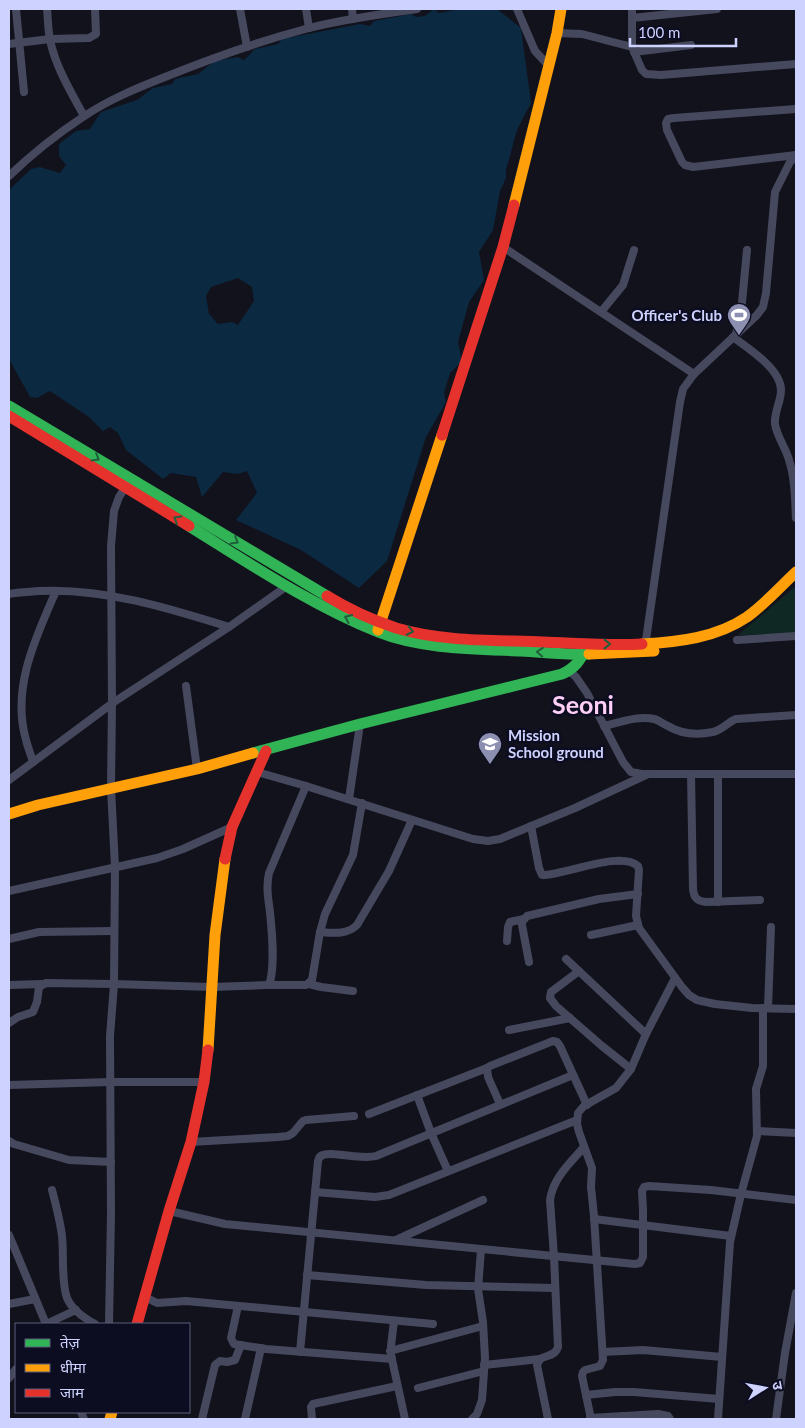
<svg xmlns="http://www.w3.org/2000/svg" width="805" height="1428" font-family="Lato,'Noto Sans Devanagari',sans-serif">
<rect width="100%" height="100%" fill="#12121d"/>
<!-- green -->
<path fill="#0f2824" d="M 796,586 L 796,634 L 738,635 Z"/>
<!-- water -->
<path fill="#0b2940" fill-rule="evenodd" d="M 434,9 L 439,13 L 461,9 L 497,9 L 521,28 L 531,103 L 517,130 L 506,170 L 506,178 L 500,191 L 493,230 L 479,252 L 484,280 L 469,302 L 458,342 L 462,361 L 450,373 L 444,393 L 446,402 L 426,437 L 387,561 L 359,588 L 301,550 L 236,520 L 257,493 L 247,471 L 238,474 L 223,472 L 202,497 L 196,477 L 171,473 L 163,479 L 126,450 L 118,433 L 110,427 L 103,431 L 89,417 L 50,391 L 37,398 L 30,397 L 9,359 L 9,190 L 31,169 L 40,167 L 60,173 L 66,165 L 59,156 L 59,144 L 76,131 L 90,129 L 101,112 L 137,100 L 153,88 L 172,84 L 175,79 L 198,74 L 215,61 L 238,57 L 244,60 L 255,49 L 278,44 L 282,39 L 360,24 L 370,26 L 374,21 L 411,14 L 416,17 L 425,16 ZM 238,278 L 252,287 L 254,301 L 238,325 L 232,322 L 218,324 L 209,314 L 206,296 L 211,287 Z"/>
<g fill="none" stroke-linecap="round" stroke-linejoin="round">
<!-- street -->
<g stroke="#46495e" stroke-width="8">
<path d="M 16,9 L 24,92"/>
<path d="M 47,9 C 48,19 48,30 50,40 C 56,68 71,92 84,116"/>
<path d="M 240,9 L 247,47"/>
<path d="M 306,9 L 309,28"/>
<path d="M 352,9 L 353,19"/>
<path d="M 517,9 L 535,51 L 549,66"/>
<path d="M 632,9 L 632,47"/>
<path d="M 632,18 L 717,9"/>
<path d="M 557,33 L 582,34 L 632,47 L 642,70 L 646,74 L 661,75 L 796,64"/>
<path d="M 9,44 L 50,39 L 89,38 L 96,34 L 95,9"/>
<path d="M 634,52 L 691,45"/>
<path d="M 796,109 L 674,118 L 668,119 L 666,123 L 667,130 L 682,162 L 685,165 L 693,167 L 796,155"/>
<path d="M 9,176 C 32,154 57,134 83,117 C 108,100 137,88 165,77 C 212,58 260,41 309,28 C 344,19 381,14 417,9"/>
<path d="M 503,247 L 694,374"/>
<path d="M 601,312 L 623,285 L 634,250"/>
<path d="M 736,334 L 741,313 L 747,250"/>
<path d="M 733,337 C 748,348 781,369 781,390 C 781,402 774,412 775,424 C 777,437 786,448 789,460 C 795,478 795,499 796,518"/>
<path d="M 9,594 C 19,592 29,592 40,591 C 104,588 168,608 229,627"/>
<path d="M 737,640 L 796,636"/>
<path d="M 645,647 L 680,402 L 683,389 L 694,374 L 757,315 L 763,307 L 766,293 L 775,192 L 790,162 L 796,156"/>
<path d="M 569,671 L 576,677 L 587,693 L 623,762 L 631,772 L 642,774 L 796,774"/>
<path d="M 186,686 L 197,769"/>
<path d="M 604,726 C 619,723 638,715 654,719 C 659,720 663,724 668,726 C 681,734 698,735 713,732 C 722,730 728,722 736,719 L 796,715"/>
<path d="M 33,762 C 31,755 28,748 26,740 C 11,688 36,637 56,591"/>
<path d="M 257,772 L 306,786 L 473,839 L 488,841 L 500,839 L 575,808 L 648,774"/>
<path d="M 691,774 L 693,889 C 694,898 697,901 706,902 L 760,900"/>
<path d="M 718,774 L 718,902"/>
<path d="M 9,780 L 114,702 L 229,627 L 287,586"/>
<path d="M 349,799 L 360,724"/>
<path d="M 531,826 L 539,868 L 542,875 C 566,875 620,850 638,866 L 639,870 L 636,916 L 639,928 L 682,987 L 689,995 L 697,1000 L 715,1004 L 752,1008 L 796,1009"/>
<path d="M 9,891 L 157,858 L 183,849 L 232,827"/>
<path d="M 320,932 C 333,933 347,935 357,925 L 389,871 L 412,820"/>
<path d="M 591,935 L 638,925"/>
<path d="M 9,939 L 39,932 L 114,931"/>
<path d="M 507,941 L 508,927 L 510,922 L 524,919"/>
<path d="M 566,959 L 646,1034"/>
<path d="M 529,962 L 522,925 L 522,922 L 527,916 L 599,899 L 638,894"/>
<path d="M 579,971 L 551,992 L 550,998 L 556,1006 L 602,1046 L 631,1069"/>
<path d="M 309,984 L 321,987 L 353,991"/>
<path d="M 9,985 L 42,984"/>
<path d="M 267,985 L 306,985 L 312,980 L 320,932 L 325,914 L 353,855 L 362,803"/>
<path d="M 768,1008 L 771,927"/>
<path d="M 9,1023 L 18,1017 L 33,1012 L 37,1002 L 39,987 L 46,983 L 114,984 L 212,987 L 267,985 L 270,982 C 275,963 272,932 270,912 C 268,898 266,886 269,873 L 306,786"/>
<path d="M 509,1030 L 570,1018"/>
<path d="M 9,1085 L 110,1082 L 204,1082"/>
<path d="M 417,1095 L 431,1133 L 448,1171"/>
<path d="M 500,1104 L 488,1077 L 487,1068 L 490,1066 L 553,1041 L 557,1042 L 560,1046 L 587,1105"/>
<path d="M 369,1114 L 487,1068"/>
<path d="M 757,1131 L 796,1133"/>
<path d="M 9,1141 L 14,1144 L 69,1160 L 111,1162"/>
<path d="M 191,1142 L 278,1137 L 288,1136 L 293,1133 L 303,1121 L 306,1120 L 354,1116"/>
<path d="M 52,1190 C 56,1205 60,1220 62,1236 C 64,1253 61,1282 67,1298 C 72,1310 84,1318 95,1324"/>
<path d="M 315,1192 L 375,1197 L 389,1195 L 577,1120"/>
<path d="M 169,1211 L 225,1224 L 635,1264 L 640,1263 L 643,1257 L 643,1210 L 642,1191 L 644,1187 L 649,1186 L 711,1190 L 796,1200"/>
<path d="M 594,1219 L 731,1236"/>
<path d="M 9,1235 L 46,1324"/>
<path d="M 396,1240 L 483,1200"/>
<path d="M 307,1275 L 426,1285 L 555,1288"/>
<path d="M 145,1297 L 157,1303 L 186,1301 L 433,1324"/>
<path d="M 9,1304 L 35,1299"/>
<path d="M 238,1306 L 231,1338 L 234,1344 L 266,1349 L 392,1359"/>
<path d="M 394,1321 L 391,1346 L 391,1355 L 405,1419"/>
<path d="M 46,1324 L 76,1310"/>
<path d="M 109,1324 L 111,1214 L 110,1036 L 114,984 L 115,867 L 111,788 L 112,703 L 111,546 L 114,511 L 119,497 L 127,485"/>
<path d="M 390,1351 L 483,1326"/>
<path d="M 300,1352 L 318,1161 C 319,1158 319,1156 323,1155 C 330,1151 361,1160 376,1156 L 573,1075"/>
<path d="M 603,1352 L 643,1350 L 722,1357"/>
<path d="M 484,1365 L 540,1359"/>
<path d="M 9,1378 L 16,1369"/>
<path d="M 418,1388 L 484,1371"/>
<path d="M 586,1395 L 615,1392 L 634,1392 L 719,1399"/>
<path d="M 81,1412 L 84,1419"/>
<path d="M 590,1418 L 658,1414 L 668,1416 L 670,1419"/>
<path d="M 202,1419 L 215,1365 L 220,1361 L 227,1362 L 235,1360 L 241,1345"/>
<path d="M 245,1419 L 261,1348"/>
<path d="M 312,1419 L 311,1407 L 313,1404 L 397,1386"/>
<path d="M 472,1419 L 477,1414 L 482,1400 L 485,1358 L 483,1322 L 478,1289 L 481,1250"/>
<path d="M 548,1419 L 537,1365 L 540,1359 C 547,1355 555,1356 558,1347 L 554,1257 L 550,1200 C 553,1178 570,1163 584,1147"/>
<path d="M 591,1419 L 582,1376 L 583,1372 L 585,1370 L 600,1366 L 603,1360 L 594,1216 L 591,1187 L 592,1168 L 579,1132 L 577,1124 L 578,1113 L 584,1106 L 616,1088 L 631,1069 L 646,1034 L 675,978"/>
<path d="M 718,1419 L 730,1242 L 741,1194 L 757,1136 L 756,1089 L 763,1066 L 763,1008"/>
<path d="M 776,1419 L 785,1353 L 796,1293"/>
</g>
<!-- fast -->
<g stroke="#30b455" stroke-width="11">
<path d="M 9,406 L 327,596"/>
<path d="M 189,526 C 250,564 311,605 378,632 C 420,649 475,649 521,651 C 543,652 566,655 589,654"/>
<path d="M 253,753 L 360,724 L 562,674 C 575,668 581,660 586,648"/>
</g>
<!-- slow -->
<g stroke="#ff9f0a" stroke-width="11">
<path d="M 514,205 L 557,33 L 561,9"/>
<path d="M 378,630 L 442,435"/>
<path d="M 642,644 C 678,642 716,638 747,617 C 765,604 780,587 796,572"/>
<path d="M 589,654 L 654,651"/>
<path d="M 9,814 L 38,805 L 197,769 L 253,753"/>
<path d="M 208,1050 L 215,935 L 225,859"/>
<path d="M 110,1419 L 112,1412"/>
</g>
<!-- jam -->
<g stroke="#e5322d" stroke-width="11">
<path d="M 9,416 L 189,526"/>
<path d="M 442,435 L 503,247 L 514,205"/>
<path d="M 327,596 C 348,609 372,620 396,628 C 444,642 494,640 543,642 C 576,643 609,646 642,644"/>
<path d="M 225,859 L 232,827 L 266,751"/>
<path d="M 137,1324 L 169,1211 L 191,1142 L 204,1082 L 208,1050"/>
</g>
</g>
<!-- one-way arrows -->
<defs><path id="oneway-chevron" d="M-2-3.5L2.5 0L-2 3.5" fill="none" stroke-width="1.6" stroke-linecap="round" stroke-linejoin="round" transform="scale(1.25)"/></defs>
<g stroke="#1e603c">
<use href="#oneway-chevron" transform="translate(96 458) rotate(31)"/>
<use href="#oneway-chevron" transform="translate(177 519) rotate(-149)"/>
<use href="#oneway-chevron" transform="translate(235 541) rotate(31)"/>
<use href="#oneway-chevron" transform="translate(348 618) rotate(-155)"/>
<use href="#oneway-chevron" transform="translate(410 631) rotate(12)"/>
<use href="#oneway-chevron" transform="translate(607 644)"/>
<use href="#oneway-chevron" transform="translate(540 652) rotate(-176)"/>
</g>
<!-- icons -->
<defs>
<g id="stadium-pin" transform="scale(1.25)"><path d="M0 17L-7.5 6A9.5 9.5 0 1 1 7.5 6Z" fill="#8c8fb0" stroke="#0d0d22"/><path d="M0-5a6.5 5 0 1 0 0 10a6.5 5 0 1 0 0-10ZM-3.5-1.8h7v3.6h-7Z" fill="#fff"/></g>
<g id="school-pin" transform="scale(1.25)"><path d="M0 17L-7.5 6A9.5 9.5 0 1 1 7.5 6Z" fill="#8c8fb0" stroke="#0d0d22"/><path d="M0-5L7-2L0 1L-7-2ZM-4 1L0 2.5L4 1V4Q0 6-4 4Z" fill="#fff"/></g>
</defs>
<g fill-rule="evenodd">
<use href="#stadium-pin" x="739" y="315"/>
<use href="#school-pin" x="490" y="744"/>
</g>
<g text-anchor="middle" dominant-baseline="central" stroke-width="5" stroke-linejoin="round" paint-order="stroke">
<!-- poi labels -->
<g font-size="15" font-weight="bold" fill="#cdd2ff" stroke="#0d0d22" text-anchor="end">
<text x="722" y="315">Officer's Club</text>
<text x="508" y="735" text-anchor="start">Mission<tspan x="508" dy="17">School ground</tspan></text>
</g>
<!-- town labels -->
<g font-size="25" font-weight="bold" fill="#ffcff7" stroke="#0d0d22">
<text x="583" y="704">Seoni</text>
</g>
</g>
<!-- border -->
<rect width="805" height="1428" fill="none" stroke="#cdd2ff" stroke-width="20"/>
<!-- legend -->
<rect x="15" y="1323" width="175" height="90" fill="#0d0d22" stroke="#5a5c7a"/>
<rect x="25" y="1339" width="25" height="8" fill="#30b455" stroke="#5a5c7a"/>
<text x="60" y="1348" font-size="15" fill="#cdd2ff">तेज़</text>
<rect x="25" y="1364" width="25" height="8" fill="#ff9f0a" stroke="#5a5c7a"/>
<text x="60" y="1373" font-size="15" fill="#cdd2ff">धीमा</text>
<rect x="25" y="1389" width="25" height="8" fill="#e5322d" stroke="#5a5c7a"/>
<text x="60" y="1398" font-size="15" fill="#cdd2ff">जाम</text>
<!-- north arrow -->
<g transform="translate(765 1388) rotate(79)" stroke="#0d0d22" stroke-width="4" paint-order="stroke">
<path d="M0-4L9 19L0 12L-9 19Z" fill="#cdd2ff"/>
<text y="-8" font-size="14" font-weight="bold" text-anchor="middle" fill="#cdd2ff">उ</text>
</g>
<!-- scale -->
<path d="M630 38v8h106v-8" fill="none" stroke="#cdd2ff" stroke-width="2.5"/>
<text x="638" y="38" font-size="15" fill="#cdd2ff" stroke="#0d0d22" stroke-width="4" paint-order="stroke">100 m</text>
</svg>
